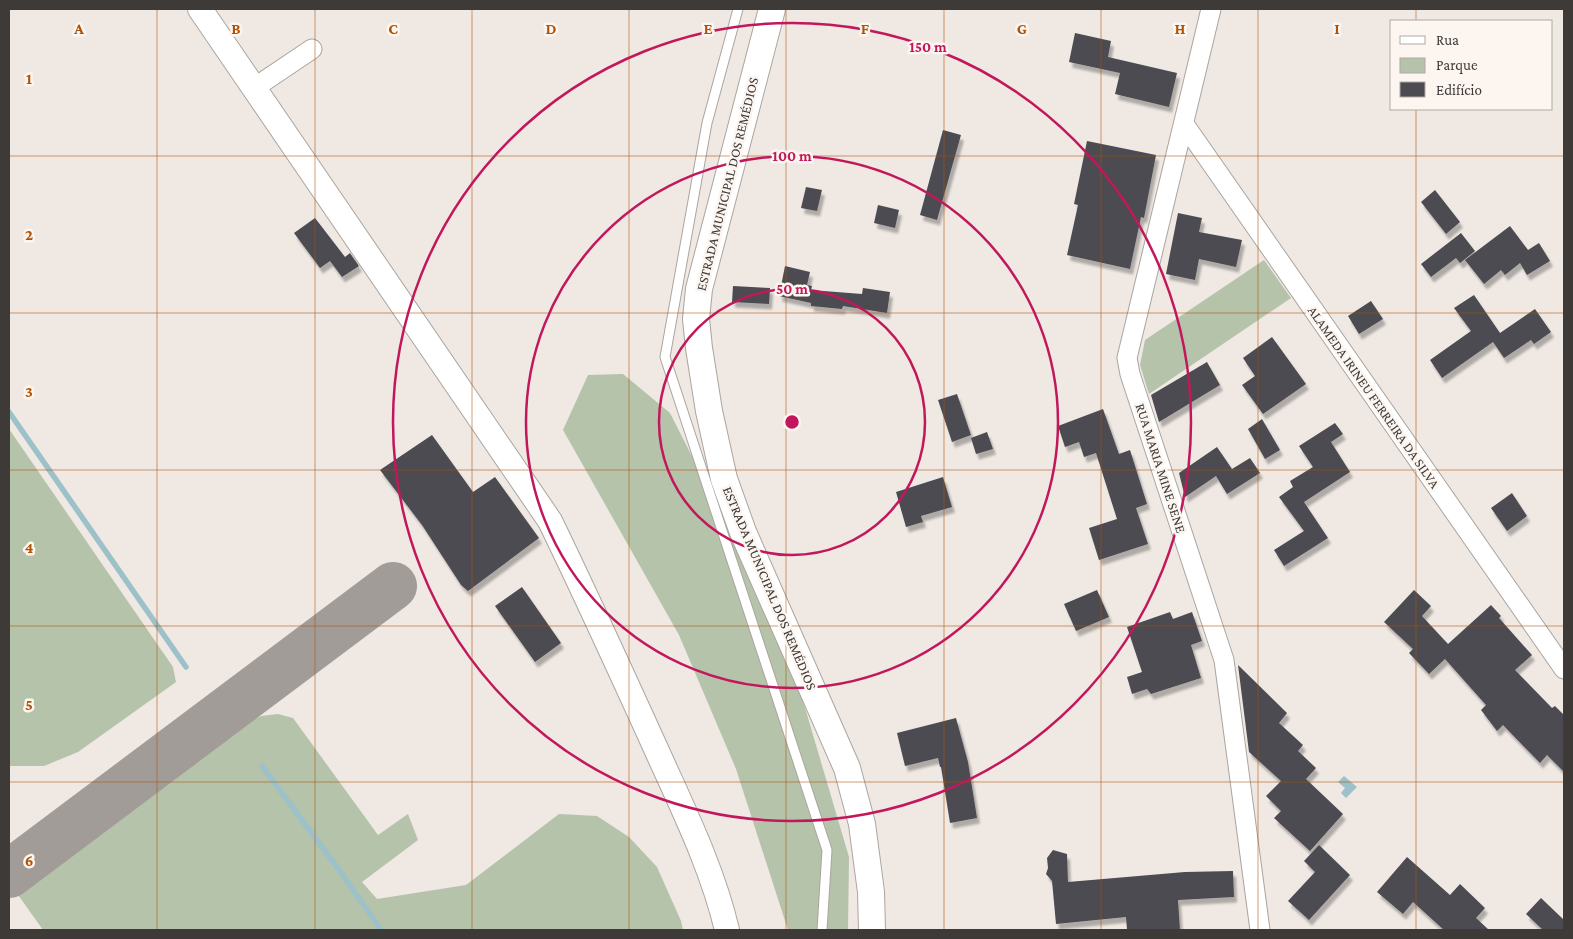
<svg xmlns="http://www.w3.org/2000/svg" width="1573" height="939" font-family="'Crimson Pro',serif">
<defs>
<filter id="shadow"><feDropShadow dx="3" dy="5.5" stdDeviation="1" flood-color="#0004"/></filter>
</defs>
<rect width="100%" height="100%" fill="#efe8e3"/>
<!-- green -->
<g fill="#b5c3ab">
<path d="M 1264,260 L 1291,298 L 1149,394 L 1140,365 L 1145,340 Z"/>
<path d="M 623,374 L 670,413 L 724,519 L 798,684 L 849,857 L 848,930 L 788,930 L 736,769 L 679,635 L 563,430 L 588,375 Z"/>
<path d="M 9,429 L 173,667 L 176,682 L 78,752 L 44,766 L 9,766 Z"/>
<path d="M 278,714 L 293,718 L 378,835 L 408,814 L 418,840 L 362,882 L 377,899 L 466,885 L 559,814 L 597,816 L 629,837 L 657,867 L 681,921 L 683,930 L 43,930 L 16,892 L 246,723 L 261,716 Z"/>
</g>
<!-- water -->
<path fill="#9cc1c9" d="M 1344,776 L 1357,787 L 1346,798 L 1341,793 L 1345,788 L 1338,782 Z"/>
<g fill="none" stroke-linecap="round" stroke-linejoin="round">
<!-- stream -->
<g stroke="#9cc1c9" stroke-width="5.5">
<path d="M 9,412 L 186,667"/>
<path d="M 262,766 L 342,874 L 381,930"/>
</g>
<!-- taxiway -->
<path stroke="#a19c98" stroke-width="48" d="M 9,874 L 393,586"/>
</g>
<!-- building -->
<g fill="#4b4b51" filter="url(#shadow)">
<path d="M 1075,33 L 1111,41 L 1108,57 L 1177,73 L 1169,107 L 1115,94 L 1120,73 L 1069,62 Z"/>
<path d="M 943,130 L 961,135 L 937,220 L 920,215 Z"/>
<path d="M 1087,141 L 1156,155 L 1144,218 L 1141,217 L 1130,269 L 1067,255 L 1078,205 L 1074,204 Z"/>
<path d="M 806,187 L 822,190 L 817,211 L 801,208 Z"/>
<path d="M 1435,190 L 1460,222 L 1446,234 L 1421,202 Z"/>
<path d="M 878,205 L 899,210 L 895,228 L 874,223 Z"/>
<path d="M 1178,213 L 1202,218 L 1199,232 L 1242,240 L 1236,267 L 1199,259 L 1195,280 L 1166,274 Z"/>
<path d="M 315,218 L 345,257 L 350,253 L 359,266 L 342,277 L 330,261 L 320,268 L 294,233 Z"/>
<path d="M 1510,226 L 1528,250 L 1539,243 L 1550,261 L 1527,275 L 1520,263 L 1505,275 L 1501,270 L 1484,284 L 1465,260 Z"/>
<path d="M 1461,233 L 1475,251 L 1460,263 L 1456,258 L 1431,277 L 1421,264 Z"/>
<path d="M 785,266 L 810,272 L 807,285 L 812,286 L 811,290 L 862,294 L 863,288 L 890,292 L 887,313 L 843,306 L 842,309 L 811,306 L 811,303 L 779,296 Z"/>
<path d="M 733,286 L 770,288 L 769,304 L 732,302 Z"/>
<path d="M 1474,295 L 1500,333 L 1535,309 L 1551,332 L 1534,344 L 1531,340 L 1504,358 L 1493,342 L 1442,378 L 1430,360 L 1471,331 L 1454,308 Z"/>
<path d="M 1371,301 L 1383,319 L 1359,334 L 1348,316 Z"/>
<path d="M 1272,337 L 1306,384 L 1263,414 L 1242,385 L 1255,376 L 1243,358 Z"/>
<path d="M 1207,362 L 1220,385 L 1159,422 L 1151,395 Z"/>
<path d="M 957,394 L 971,435 L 952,442 L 938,400 Z"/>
<path d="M 1103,409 L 1119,454 L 1130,450 L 1147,504 L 1136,508 L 1148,544 L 1099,560 L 1089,528 L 1117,519 L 1096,453 L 1084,457 L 1079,442 L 1065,447 L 1058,426 Z"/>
<path d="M 1262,419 L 1280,450 L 1265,459 L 1248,429 Z"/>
<path d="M 1335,423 L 1343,434 L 1331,442 L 1350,472 L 1304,502 L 1328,538 L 1284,566 L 1274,550 L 1304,531 L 1279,497 L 1293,487 L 1290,481 L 1313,467 L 1299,446 Z"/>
<path d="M 987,432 L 993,449 L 976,454 L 971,438 Z"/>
<path d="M 432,435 L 473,492 L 495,477 L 539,538 L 468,591 L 461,585 L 422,525 L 380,470 Z"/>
<path d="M 1217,447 L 1232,469 L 1250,458 L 1260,473 L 1227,494 L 1216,476 L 1185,497 L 1179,473 Z"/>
<path d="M 943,477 L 952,507 L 921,516 L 923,522 L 906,527 L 896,492 Z"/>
<path d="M 1512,493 L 1527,516 L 1507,531 L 1491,508 Z"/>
<path d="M 522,587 L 561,643 L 535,662 L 495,606 Z"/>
<path d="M 1097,590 L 1109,617 L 1076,631 L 1064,604 Z"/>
<path d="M 1414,590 L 1431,606 L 1422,616 L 1448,644 L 1491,605 L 1501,616 L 1499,618 L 1532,655 L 1515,670 L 1552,708 L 1555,706 L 1564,715 L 1564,772 L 1547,755 L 1540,763 L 1503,725 L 1497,731 L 1481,710 L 1486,705 L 1445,659 L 1429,674 L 1409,653 L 1413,649 L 1384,622 Z"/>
<path d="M 1170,612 L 1173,619 L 1192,612 L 1202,641 L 1191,645 L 1201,678 L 1151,694 L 1147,689 L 1132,694 L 1127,677 L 1142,672 L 1127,627 Z"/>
<path d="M 1238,665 L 1287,713 L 1279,723 L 1303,745 L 1298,751 L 1316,768 L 1306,779 L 1343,814 L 1310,851 L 1274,818 L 1281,811 L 1266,796 L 1281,781 L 1249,752 Z"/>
<path d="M 956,718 L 968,762 L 977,818 L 950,823 L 941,767 L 940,767 L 938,758 L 905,766 L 897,733 Z"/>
<path d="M 1319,845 L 1350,875 L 1309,920 L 1288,901 L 1315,872 L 1304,861 Z"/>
<path d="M 1053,850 L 1067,854 L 1068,882 L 1185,872 L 1233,871 L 1234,897 L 1178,900 L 1180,930 L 1127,930 L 1126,917 L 1056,924 L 1052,881 L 1046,874 L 1048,868 L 1047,858 Z"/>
<path d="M 1407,857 L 1450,895 L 1460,884 L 1485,908 L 1476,918 L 1489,930 L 1444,930 L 1413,902 L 1403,914 L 1377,892 Z"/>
<path d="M 1541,898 L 1564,920 L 1564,930 L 1543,930 L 1526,914 Z"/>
</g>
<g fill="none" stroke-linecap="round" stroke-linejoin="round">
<!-- service casing -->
<g stroke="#aba59f" stroke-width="11">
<path id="service" d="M 738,9 L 707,123 L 665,357 L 827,850 L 822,930"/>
</g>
<!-- minor casing -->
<g stroke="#aba59f" stroke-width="21">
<g id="minor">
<path d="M 1211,9 L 1127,358 L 1130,374 L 1224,660 L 1260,930"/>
<path d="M 254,88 L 312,49"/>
<path d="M 1184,124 L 1564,669"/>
</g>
</g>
<!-- tertiary casing -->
<g stroke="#aba59f" stroke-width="26">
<path id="tertiary" d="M 200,9 L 550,521 C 587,597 622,674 657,751 C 683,809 712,867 727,930"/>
</g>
<!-- secondary casing -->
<g stroke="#aba59f" stroke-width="28">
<path id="secondary" d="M 772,9 L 699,289 L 696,319 L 699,348 L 709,411 L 724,479 L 743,532 L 847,768 L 862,824 L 871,892 L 872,930"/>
</g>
<!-- service -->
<use href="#service" stroke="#fff" stroke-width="9"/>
<!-- minor -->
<use href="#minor" stroke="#fff" stroke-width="19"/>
<!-- tertiary -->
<use href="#tertiary" stroke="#fff" stroke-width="24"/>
<!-- secondary -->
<use href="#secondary" stroke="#fff" stroke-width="26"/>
</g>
<!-- grid -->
<path fill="none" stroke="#b15205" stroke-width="1" stroke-opacity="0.55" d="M 157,9 L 157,930M 315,9 L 315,930M 472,9 L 472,930M 629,9 L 629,930M 786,9 L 786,930M 944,9 L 944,930M 1101,9 L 1101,930M 1258,9 L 1258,930M 1416,9 L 1416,21M 1416,109 L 1416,930M 9,156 L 1564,156M 9,313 L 1564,313M 9,470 L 1564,470M 9,626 L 1564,626M 9,782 L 1564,782"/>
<!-- distance rings -->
<g fill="none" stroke="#c2185b" stroke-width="2.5">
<circle cx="792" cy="422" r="133"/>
<circle cx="792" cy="422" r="266"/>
<circle cx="792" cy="422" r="399"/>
</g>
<g text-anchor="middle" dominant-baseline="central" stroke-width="5" stroke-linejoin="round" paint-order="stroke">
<!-- street labels -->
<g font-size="14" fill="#3d3a38" stroke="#fcf5f0">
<text transform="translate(727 184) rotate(-76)">ESTRADA MUNICIPAL DOS REMÉDIOS</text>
<text transform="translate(1374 397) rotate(55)">ALAMEDA IRINEU FERREIRA DA SILVA</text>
<text transform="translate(1161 468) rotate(72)">RUA MARIA MINE SENE</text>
<text transform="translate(770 588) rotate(67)">ESTRADA MUNICIPAL DOS REMÉDIOS</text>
</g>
</g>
<g font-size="16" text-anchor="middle" font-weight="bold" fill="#b15205" stroke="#fcf5f0" stroke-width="5" stroke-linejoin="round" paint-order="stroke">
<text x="79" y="34">A</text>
<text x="236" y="34">B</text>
<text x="393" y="34">C</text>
<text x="551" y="34">D</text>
<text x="708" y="34">E</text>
<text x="865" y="34">F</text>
<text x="1022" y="34">G</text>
<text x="1180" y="34">H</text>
<text x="1337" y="34">I</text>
<text x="29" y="84">1</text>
<text x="29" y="240">2</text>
<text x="29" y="397">3</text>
<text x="29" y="553">4</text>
<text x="29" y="710">5</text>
<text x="29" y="866">6</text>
</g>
<circle cx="792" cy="422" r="8" fill="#c2185b" stroke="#fcf5f0" stroke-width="2.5"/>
<g font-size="15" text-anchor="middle" font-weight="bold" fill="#c2185b" stroke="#fcf5f0" stroke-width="5" stroke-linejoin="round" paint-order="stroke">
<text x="928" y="52">150 m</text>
<text x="792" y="161">100 m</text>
<text x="792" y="294">50 m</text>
</g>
<!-- border -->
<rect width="1573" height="939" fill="none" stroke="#3d3a38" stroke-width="20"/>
<!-- legend -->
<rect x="1390" y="20" width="162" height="90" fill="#fcf5f0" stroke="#b0aaa6"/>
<rect x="1400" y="36" width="25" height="8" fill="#ffffff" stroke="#b0aaa6"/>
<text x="1436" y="45" font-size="15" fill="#3d3a38">Rua</text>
<rect x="1400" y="58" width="25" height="15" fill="#b5c3ab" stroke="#b0aaa6"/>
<text x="1436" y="70" font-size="15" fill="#3d3a38">Parque</text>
<rect x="1400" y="82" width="25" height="15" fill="#4b4b51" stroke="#b0aaa6"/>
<text x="1436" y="95" font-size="15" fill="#3d3a38">Edifício</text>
</svg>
